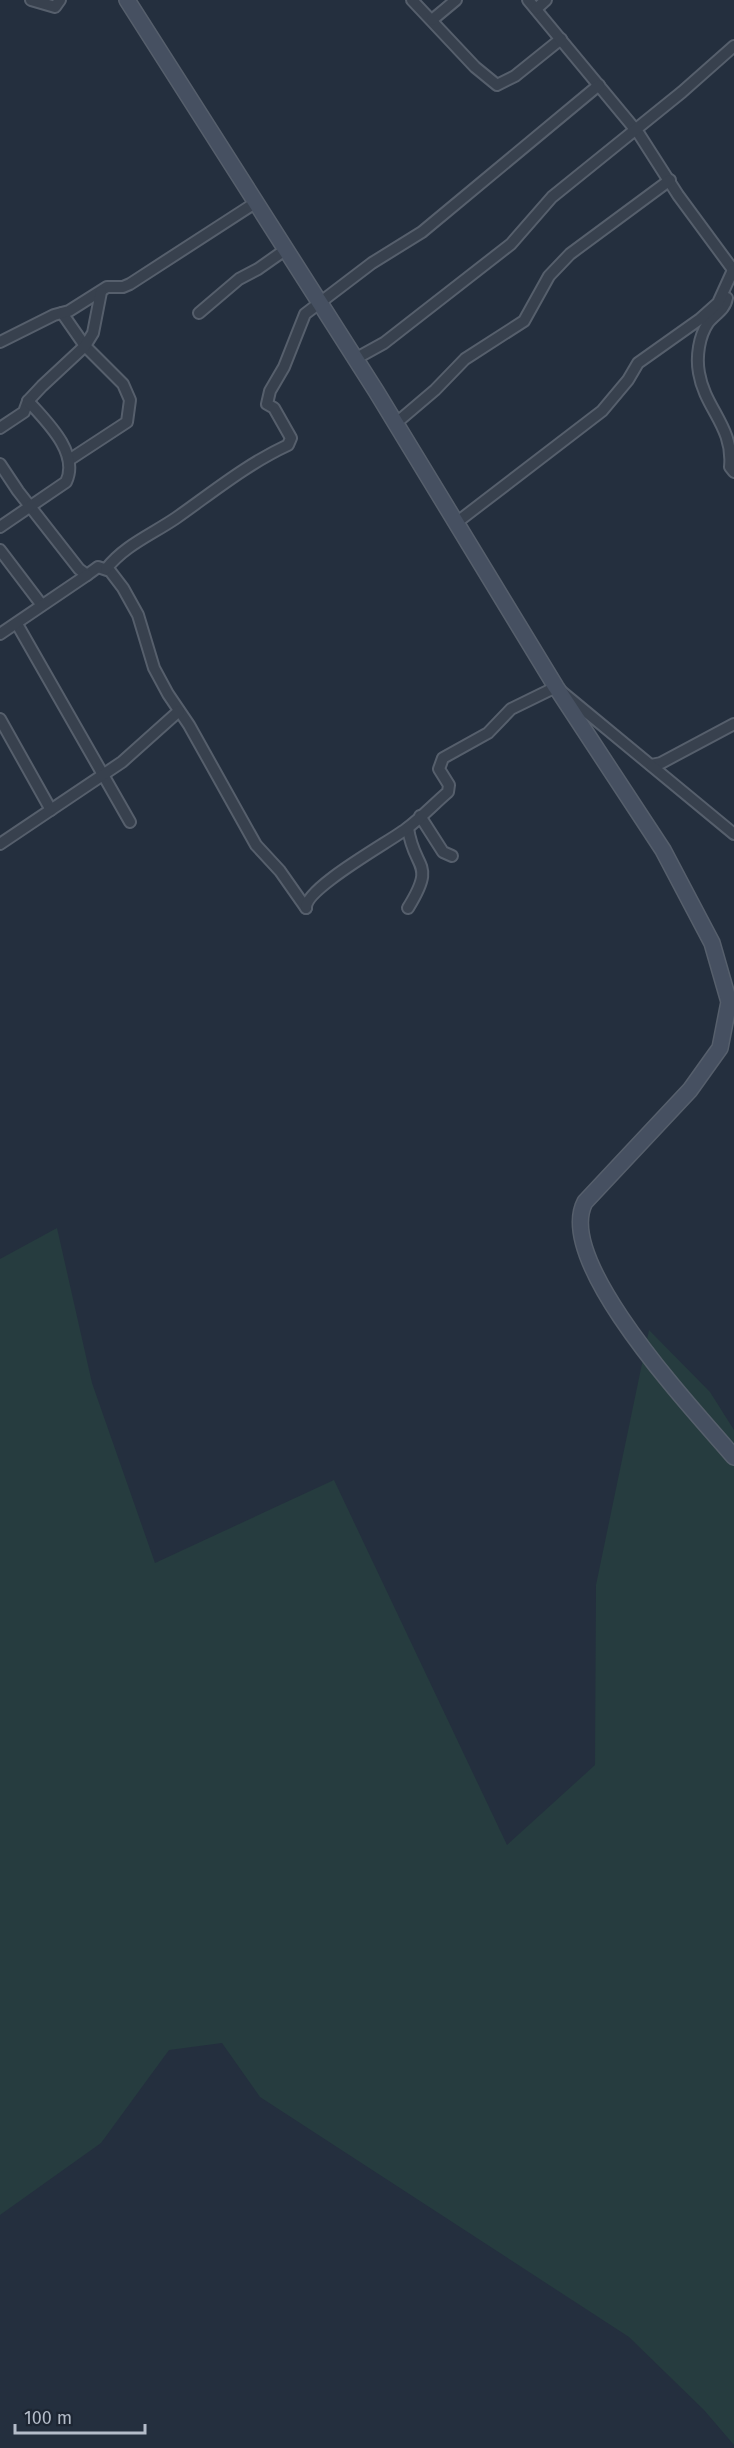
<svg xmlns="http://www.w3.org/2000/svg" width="734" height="2448" font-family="'Fira Sans',sans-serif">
<rect width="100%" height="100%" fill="#242f3e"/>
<!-- green -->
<path fill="#263c3f" d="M 57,1228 L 92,1383 L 155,1563 L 334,1480 L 507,1845 L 595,1765 L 596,1585 L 649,1330 L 710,1392 L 734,1430 L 734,2445 L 704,2410 L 629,2337 L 260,2097 L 222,2043 L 169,2050 L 101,2143 L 0,2215 L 0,1259 Z"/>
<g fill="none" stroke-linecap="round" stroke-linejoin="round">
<!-- street casing -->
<g stroke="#565f6c" stroke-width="14">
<g id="street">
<path d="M 31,0 L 55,7 L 60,0"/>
<path d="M 412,0 L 475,67 L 497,85 L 515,76 L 561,39"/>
<path d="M 528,0 L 639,134 L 678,195 L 734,271"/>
<path d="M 536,9 L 546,0"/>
<path d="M 432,20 L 456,0"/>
<path d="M 727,298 C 725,310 715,314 708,323 C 699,336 696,357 699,373 C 705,409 734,427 730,467 L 734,472"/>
<path d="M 62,313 L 85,346 L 123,384 L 130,400 L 127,422 L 69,460"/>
<path d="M 199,313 L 239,279 L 258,269 L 285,250"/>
<path d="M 0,342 L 54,315 L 69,311 L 107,287 L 123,287 L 130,284 L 255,203"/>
<path d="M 355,359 L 384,343 L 511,244 L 552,197 L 682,92 L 734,46"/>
<path d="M 395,424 L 435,390 L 465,359 L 524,321 L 549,276 L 570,254 L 670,180"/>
<path d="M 0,428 L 24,412 L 28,401 L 42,386 L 85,346 L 93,333 L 101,292"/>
<path d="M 0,464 L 18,491 L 79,569 L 87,575 L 98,567 L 110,571 L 123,588 L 138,615 L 154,668 L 168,694 L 189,725 L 256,845 L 280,871 L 306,908"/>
<path d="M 456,523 L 602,411 L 628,380 L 638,363 L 700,319 L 718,303 L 733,270"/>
<path d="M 0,527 L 66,482 C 80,453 46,421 28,401"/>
<path d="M 0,550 L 41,604"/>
<path d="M 106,569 C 125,545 151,535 176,518 C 213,492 247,464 288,445 L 291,438 L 274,408 L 267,404 L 270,391 L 284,367 L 305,314 L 372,263 L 422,232 L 599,85"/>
<path d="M 17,624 L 130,822"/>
<path d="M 0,634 L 87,575"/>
<path d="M 0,719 L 51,810"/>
<path d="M 651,765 L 661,763 L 734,724"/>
<path d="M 420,816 L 443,852 L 452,856"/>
<path d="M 408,828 C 414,871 437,861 408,908"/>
<path d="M 0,844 L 122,762 L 179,711"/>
<path d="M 306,908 C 305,888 389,842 406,829 C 421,818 434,804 448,792 L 449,785 L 439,769 L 443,758 L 488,733 L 511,709 L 556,687 L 734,834"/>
</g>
</g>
<!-- secondary casing -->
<g stroke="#565f6c" stroke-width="18">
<path id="secondary" d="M 127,0 L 376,391 L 556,687 L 663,850 L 712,943 L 729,1002 L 720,1048 L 690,1090 L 585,1202 C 553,1262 696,1412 734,1457"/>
</g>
<!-- street -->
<use href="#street" stroke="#38414e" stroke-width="10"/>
<!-- secondary -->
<use href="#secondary" stroke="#465061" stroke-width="15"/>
</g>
<!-- scale -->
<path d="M15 2424v9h130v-9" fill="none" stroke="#b4bcc9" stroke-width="3"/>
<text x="24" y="2424" font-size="18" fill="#b4bcc9" stroke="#1d2633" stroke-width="4.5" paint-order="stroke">100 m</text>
</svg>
